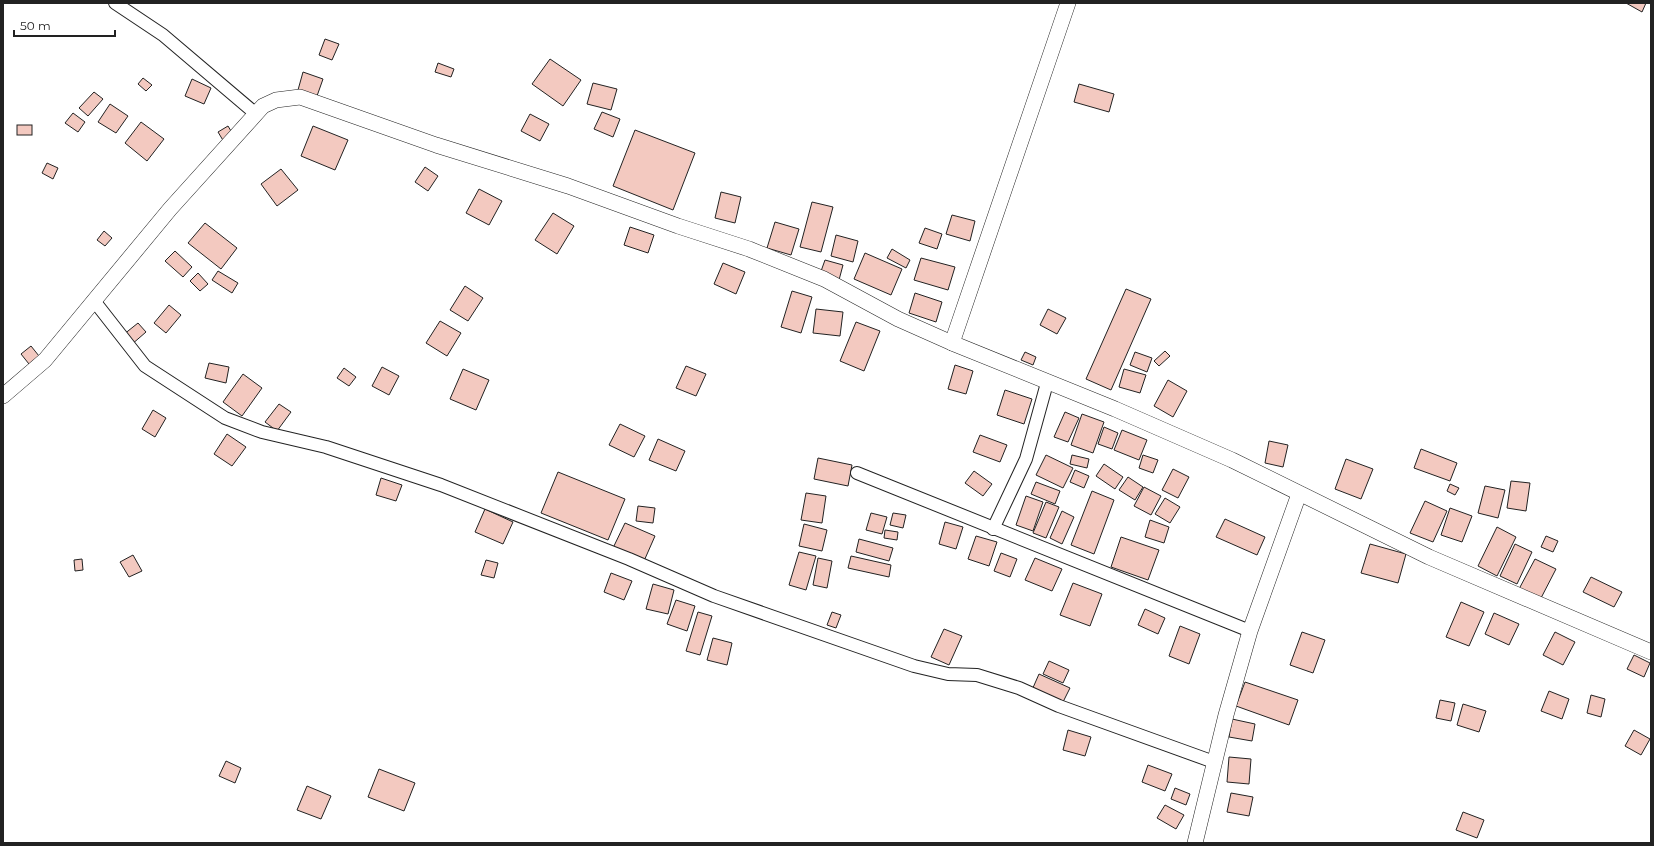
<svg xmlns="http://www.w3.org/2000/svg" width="1654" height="846" font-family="Montserrat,sans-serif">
<rect width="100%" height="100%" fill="#fff"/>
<!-- building -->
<g fill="#f3c9c0" stroke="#222">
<path d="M 1626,3 L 1646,3 L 1642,12 Z"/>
<path d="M 325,39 L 339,44 L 332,60 L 319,55 Z"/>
<path d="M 550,59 L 581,80 L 563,106 L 532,84 Z"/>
<path d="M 438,63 L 454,69 L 451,77 L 435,72 Z"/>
<path d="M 303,72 L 323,79 L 317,96 L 298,90 Z"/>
<path d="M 143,78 L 152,85 L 146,91 L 138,84 Z"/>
<path d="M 192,79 L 211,88 L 204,104 L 185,96 Z"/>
<path d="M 593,83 L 617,89 L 611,110 L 587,104 Z"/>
<path d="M 1079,84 L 1114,94 L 1109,112 L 1074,102 Z"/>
<path d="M 94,92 L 103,99 L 88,116 L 79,108 Z"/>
<path d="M 110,104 L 128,116 L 116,133 L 98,122 Z"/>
<path d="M 602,112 L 620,119 L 613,137 L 594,129 Z"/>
<path d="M 73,113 L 85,122 L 78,132 L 65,123 Z"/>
<path d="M 530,114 L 549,124 L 540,141 L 521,131 Z"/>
<path d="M 141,122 L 164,139 L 147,161 L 125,143 Z"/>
<rect x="17" y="125" width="15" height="10"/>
<path d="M 228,126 L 234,136 L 224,142 L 218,132 Z"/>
<path d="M 313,126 L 348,140 L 335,170 L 301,156 Z"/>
<path d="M 635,130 L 695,153 L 673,210 L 613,186 Z"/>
<path d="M 47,163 L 58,168 L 53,179 L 42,173 Z"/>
<path d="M 425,167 L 438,176 L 428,191 L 415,182 Z"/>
<path d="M 281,169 L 298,190 L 277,206 L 261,184 Z"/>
<path d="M 479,189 L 502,201 L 489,225 L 466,213 Z"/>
<path d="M 721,192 L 741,197 L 735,223 L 715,218 Z"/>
<path d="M 812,202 L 833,207 L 821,252 L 800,247 Z"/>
<path d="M 553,213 L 574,226 L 557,254 L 535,240 Z"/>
<path d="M 952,215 L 975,221 L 970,241 L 946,234 Z"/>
<path d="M 775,222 L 799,229 L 791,255 L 767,248 Z"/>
<path d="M 205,223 L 237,248 L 221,269 L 188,243 Z"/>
<path d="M 630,227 L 654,235 L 648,253 L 624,245 Z"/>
<path d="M 925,228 L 942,234 L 937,249 L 919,243 Z"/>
<path d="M 104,231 L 112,238 L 105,246 L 97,240 Z"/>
<path d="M 836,235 L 858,241 L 853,262 L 831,256 Z"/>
<path d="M 892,249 L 910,260 L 906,268 L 887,258 Z"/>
<path d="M 175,251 L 192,267 L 183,277 L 165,261 Z"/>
<path d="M 865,253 L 902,269 L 891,295 L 854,279 Z"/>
<path d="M 921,258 L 955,267 L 948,290 L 914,280 Z"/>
<path d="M 825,260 L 843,265 L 839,280 L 820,274 Z"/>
<path d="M 723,263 L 745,272 L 736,294 L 714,284 Z"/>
<path d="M 218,271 L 238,283 L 232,293 L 212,280 Z"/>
<path d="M 198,273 L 208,284 L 200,291 L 190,281 Z"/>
<path d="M 465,286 L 483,298 L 468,321 L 450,310 Z"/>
<path d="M 1126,289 L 1151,299 L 1111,390 L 1086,379 Z"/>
<path d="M 792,291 L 812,297 L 801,333 L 781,327 Z"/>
<path d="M 915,293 L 942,302 L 936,322 L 909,313 Z"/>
<path d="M 169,305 L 181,315 L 166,333 L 154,323 Z"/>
<path d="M 816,309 L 843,312 L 840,336 L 813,333 Z"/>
<path d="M 1048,309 L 1066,318 L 1057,334 L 1040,325 Z"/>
<path d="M 440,321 L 461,333 L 447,356 L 426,343 Z"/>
<path d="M 856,322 L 880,331 L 864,371 L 840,361 Z"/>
<path d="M 138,323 L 146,332 L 131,345 L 123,335 Z"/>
<path d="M 31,346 L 39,356 L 29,364 L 21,354 Z"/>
<path d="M 1165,351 L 1170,356 L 1159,366 L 1154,361 Z"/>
<path d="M 1025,352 L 1036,357 L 1033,365 L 1021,360 Z"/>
<path d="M 1135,352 L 1152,358 L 1147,372 L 1130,365 Z"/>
<path d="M 209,363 L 229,367 L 226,383 L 205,378 Z"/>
<path d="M 955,365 L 973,371 L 966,394 L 948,389 Z"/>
<path d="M 686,366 L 706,374 L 696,396 L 676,388 Z"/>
<path d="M 382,367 L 399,376 L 389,395 L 372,386 Z"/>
<path d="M 344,368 L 356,377 L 349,386 L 337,378 Z"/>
<path d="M 463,369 L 489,380 L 476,410 L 450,399 Z"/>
<path d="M 1124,369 L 1146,375 L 1140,393 L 1119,387 Z"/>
<path d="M 243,374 L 262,388 L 242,416 L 223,402 Z"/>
<path d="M 1168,380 L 1187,391 L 1173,417 L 1154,406 Z"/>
<path d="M 1005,390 L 1032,399 L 1024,424 L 997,415 Z"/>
<path d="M 279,404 L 291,412 L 277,431 L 265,422 Z"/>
<path d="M 153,410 L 166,418 L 155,437 L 142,429 Z"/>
<path d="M 1065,412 L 1079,418 L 1068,442 L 1054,437 Z"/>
<path d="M 1082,414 L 1104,422 L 1093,453 L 1071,445 Z"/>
<path d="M 620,424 L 645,436 L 634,457 L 609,445 Z"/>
<path d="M 1104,427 L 1118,433 L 1112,449 L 1098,444 Z"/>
<path d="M 1122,430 L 1147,440 L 1139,460 L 1114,450 Z"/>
<path d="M 227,434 L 246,447 L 232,466 L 214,454 Z"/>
<path d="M 980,435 L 1007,445 L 1000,462 L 973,452 Z"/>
<path d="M 658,439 L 685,451 L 676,471 L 649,460 Z"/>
<path d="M 1269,441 L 1288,445 L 1283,467 L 1265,463 Z"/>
<path d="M 1421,449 L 1457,463 L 1450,481 L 1414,468 Z"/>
<path d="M 1046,455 L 1073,468 L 1063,488 L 1036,475 Z"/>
<path d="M 1072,455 L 1089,459 L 1087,468 L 1070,464 Z"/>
<path d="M 1143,455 L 1158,460 L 1153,473 L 1139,468 Z"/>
<path d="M 818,458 L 852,465 L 848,486 L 814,479 Z"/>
<path d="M 1346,459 L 1373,469 L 1361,499 L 1335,489 Z"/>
<path d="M 1104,464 L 1123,477 L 1115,489 L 1096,476 Z"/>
<path d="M 1173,469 L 1189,477 L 1178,498 L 1162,490 Z"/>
<path d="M 1075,470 L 1089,476 L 1084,488 L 1070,482 Z"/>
<path d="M 974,471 L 992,484 L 983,496 L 965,483 Z"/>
<path d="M 558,472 L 625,499 L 608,540 L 541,513 Z"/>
<path d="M 1128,477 L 1143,487 L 1135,500 L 1119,490 Z"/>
<path d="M 381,478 L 402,485 L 396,501 L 376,495 Z"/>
<path d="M 1511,481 L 1530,483 L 1526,511 L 1507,508 Z"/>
<path d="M 1036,482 L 1060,491 L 1055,504 L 1031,494 Z"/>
<path d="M 1450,484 L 1459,488 L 1455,495 L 1447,491 Z"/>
<path d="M 1485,486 L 1505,490 L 1498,518 L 1478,513 Z"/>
<path d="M 1144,487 L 1161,496 L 1151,515 L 1134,506 Z"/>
<path d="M 1092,491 L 1114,500 L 1094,554 L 1071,545 Z"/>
<path d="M 806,493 L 826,496 L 822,523 L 801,520 Z"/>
<path d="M 1026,496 L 1043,502 L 1033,531 L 1016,525 Z"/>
<path d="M 1165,498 L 1180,507 L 1170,523 L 1155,514 Z"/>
<path d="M 1425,501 L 1447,511 L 1433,542 L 1410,533 Z"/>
<path d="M 1046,502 L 1059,507 L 1046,538 L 1033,533 Z"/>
<path d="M 638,506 L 655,508 L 653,523 L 636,521 Z"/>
<path d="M 1450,508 L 1472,516 L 1462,542 L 1441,535 Z"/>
<path d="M 485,509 L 513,522 L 503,544 L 475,532 Z"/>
<path d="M 1062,511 L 1074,517 L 1062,544 L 1050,538 Z"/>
<path d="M 871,513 L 887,517 L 882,534 L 866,530 Z"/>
<path d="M 893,513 L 906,515 L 903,528 L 890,525 Z"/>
<path d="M 1225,519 L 1265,537 L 1257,555 L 1216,537 Z"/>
<path d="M 1150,520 L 1169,527 L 1164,543 L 1145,537 Z"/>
<path d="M 945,522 L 963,527 L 956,549 L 939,544 Z"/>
<path d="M 625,523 L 655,536 L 644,561 L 613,548 Z"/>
<path d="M 804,524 L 827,530 L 822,551 L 799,546 Z"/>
<path d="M 1497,527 L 1516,537 L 1497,576 L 1478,566 Z"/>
<path d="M 885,530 L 898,532 L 897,540 L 884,538 Z"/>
<path d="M 976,536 L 997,542 L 989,566 L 968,559 Z"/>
<path d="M 1546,536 L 1558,541 L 1553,552 L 1541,547 Z"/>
<path d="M 1121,537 L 1159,550 L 1148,580 L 1111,567 Z"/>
<path d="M 859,539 L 893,548 L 889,561 L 856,552 Z"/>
<path d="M 1370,544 L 1406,554 L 1398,583 L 1361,573 Z"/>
<path d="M 1515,544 L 1532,552 L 1517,584 L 1500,576 Z"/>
<path d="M 799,552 L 816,556 L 806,590 L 789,585 Z"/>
<path d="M 1001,553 L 1017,559 L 1010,577 L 994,571 Z"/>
<path d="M 133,555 L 142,571 L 129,577 L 120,562 Z"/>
<path d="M 851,556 L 891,565 L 889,577 L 848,568 Z"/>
<path d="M 818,558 L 832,561 L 827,588 L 813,585 Z"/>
<path d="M 1035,558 L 1062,569 L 1052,591 L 1025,580 Z"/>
<path d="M 82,559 L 83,570 L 75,571 L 74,560 Z"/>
<path d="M 1535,559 L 1556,569 L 1540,600 L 1519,589 Z"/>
<path d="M 486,560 L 498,563 L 494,578 L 481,575 Z"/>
<path d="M 611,573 L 632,581 L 624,600 L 604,592 Z"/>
<path d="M 1591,577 L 1622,592 L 1614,607 L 1583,592 Z"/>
<path d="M 1073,583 L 1102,594 L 1090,626 L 1060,615 Z"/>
<path d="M 653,584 L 674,590 L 668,614 L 646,609 Z"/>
<path d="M 676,600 L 695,606 L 687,631 L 667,624 Z"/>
<path d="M 1461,602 L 1484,612 L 1469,646 L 1446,637 Z"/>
<path d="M 1145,609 L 1165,618 L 1158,634 L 1138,625 Z"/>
<path d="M 698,612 L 712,616 L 700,655 L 686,651 Z"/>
<path d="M 832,612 L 841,615 L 836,628 L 827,625 Z"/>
<path d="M 1494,613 L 1519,624 L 1509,645 L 1485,634 Z"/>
<path d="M 1180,626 L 1200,634 L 1189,664 L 1169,656 Z"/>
<path d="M 944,629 L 962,636 L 949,665 L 931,657 Z"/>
<path d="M 1302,632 L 1325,640 L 1313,673 L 1290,665 Z"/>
<path d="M 1555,632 L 1575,642 L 1563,665 L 1543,655 Z"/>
<path d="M 713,638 L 732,643 L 727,665 L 707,660 Z"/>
<path d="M 1634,655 L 1650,663 L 1644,677 L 1627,669 Z"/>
<path d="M 1049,661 L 1069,670 L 1063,683 L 1043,674 Z"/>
<path d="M 1039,674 L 1070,688 L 1062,704 L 1032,690 Z"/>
<path d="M 1245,682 L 1298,700 L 1289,725 L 1236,706 Z"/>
<path d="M 1549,691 L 1569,699 L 1562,719 L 1541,711 Z"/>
<path d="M 1591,695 L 1605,699 L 1601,717 L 1587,713 Z"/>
<path d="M 1440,700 L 1455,703 L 1451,721 L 1436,718 Z"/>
<path d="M 1463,704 L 1486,711 L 1479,732 L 1457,725 Z"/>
<path d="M 1232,719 L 1255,724 L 1252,741 L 1229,737 Z"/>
<path d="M 1068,730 L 1091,737 L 1085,756 L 1063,750 Z"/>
<path d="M 1634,730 L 1650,739 L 1641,755 L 1625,746 Z"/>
<path d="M 1229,757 L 1251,759 L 1249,784 L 1227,782 Z"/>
<path d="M 226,761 L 241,768 L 235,783 L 219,776 Z"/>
<path d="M 1148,765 L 1172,774 L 1165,791 L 1142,782 Z"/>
<path d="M 379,769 L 415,783 L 404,811 L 368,797 Z"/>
<path d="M 307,786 L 331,796 L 321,819 L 297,810 Z"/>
<path d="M 1175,788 L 1190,794 L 1186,805 L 1171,799 Z"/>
<path d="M 1231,793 L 1253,797 L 1249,816 L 1227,812 Z"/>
<path d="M 1165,805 L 1184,815 L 1176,829 L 1157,818 Z"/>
<path d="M 1463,812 L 1484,820 L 1477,838 L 1456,830 Z"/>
</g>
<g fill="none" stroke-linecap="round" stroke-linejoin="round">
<!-- minor casing -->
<g stroke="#222" stroke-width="14">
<g id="minor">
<path d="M 115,3 L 163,35 L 256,114"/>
<path d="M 95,302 L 145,366 L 225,418 L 262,432 L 326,447 L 441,485 L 629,559 L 714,596 L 914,666 L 948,674 L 977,675 L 1019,688 L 1059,706 L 1214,762"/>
<path d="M 857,473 L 1250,631"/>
<path d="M 993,529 L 1026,459 L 1047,383"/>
</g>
</g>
<!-- tertiary casing -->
<g stroke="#222" stroke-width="16">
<g id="tertiary">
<path d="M 952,343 L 1068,3"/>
<path d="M 3,396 L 45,360 L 170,209 L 263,106 L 276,100 L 300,97 L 436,145 L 568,186 L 678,226 L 749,249 L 824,279 L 898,319 L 952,343 L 1115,409 L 1232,460 L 1429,557 L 1651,652"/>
<path d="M 1195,843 L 1226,715 L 1250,631 L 1299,494"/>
</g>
</g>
<!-- minor -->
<use href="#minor" stroke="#fff" stroke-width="12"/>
<!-- tertiary -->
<use href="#tertiary" stroke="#fff" stroke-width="15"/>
</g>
<!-- border -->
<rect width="1654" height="846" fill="none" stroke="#222222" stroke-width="8"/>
<!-- scale -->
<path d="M14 30v6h101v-6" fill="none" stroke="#222222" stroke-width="2"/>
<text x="20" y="30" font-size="12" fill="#222222" stroke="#ffffff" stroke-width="3" paint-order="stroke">50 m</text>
</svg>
